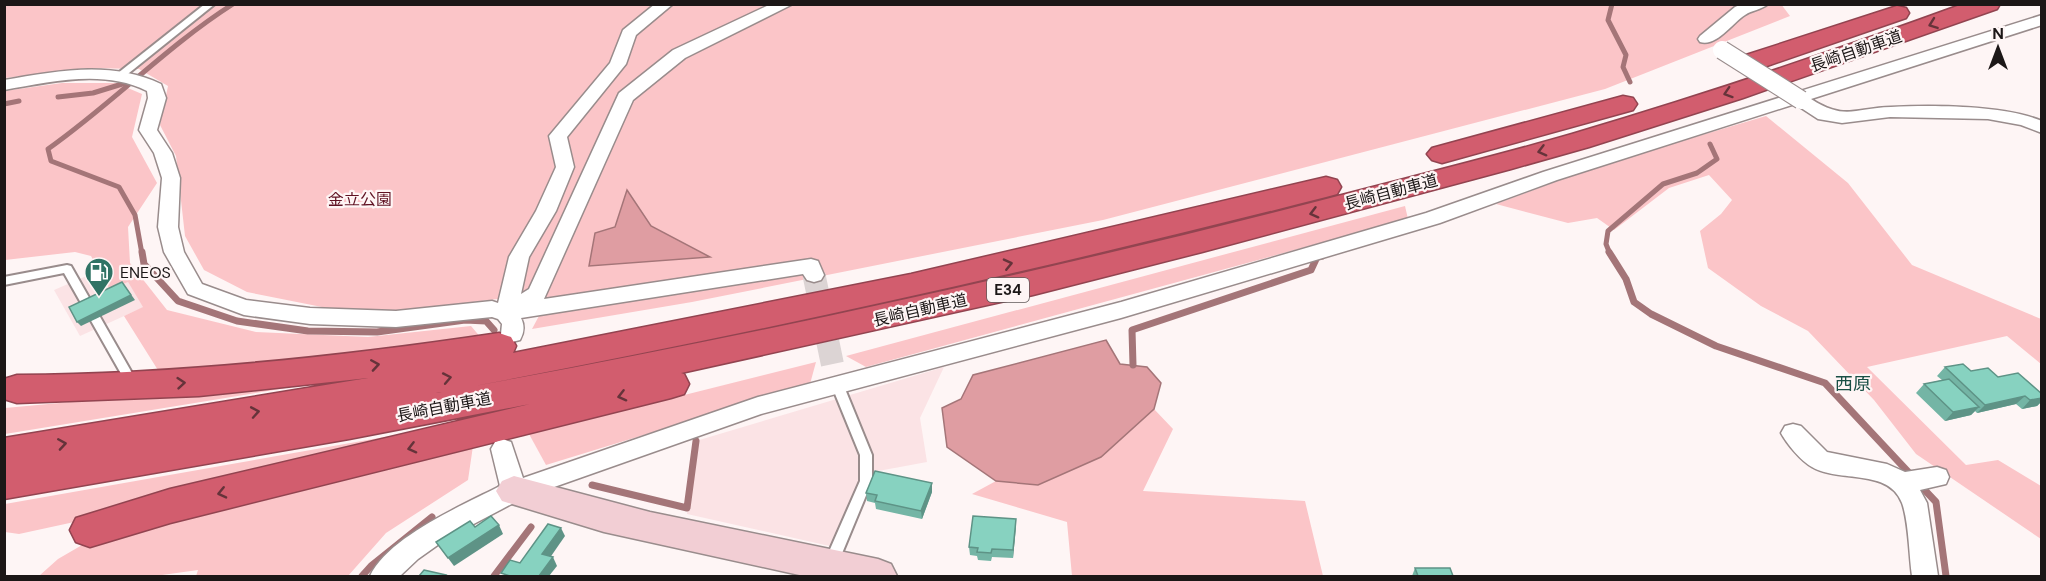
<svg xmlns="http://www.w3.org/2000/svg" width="2046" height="581" font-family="'DM Sans','Noto Sans JP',sans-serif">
<rect width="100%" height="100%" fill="#fef5f5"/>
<!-- built -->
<g fill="#fbe3e5">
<path d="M 98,271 L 110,290 L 128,282 L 144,307 L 80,336 L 54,290 Z"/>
<path d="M 944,367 L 920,418 L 927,462 L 862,474 L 834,547 L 687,514 L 696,441 Z"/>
</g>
<!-- green -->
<g fill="#fbc5c8">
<path d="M 1781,4 L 1790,16 L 1605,89 L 1103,220 L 692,302 L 532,329 L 548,299 L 514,297 L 408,310 L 337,310 L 247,292 L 204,270 L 185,236 L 176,156 L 160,125 L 168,86 L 139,69 L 87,68 L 5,78 L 4,5 Z"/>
<path d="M 62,83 L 116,83 L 142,94 L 132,137 L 157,183 L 128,227 L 130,263 L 167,310 L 256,332 L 368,337 L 471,326 L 482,339 L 161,375 L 124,316 L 143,307 L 128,282 L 110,290 L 91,256 L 75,252 L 5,260 L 4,91 Z"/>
<path d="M 1766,116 L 1848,183 L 1912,265 L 2041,319 L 2041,364 L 2007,336 L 1867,367 L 1966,465 L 1998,460 L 2041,486 L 2041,539 L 1916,454 L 1874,400 L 1808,331 L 1761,306 L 1708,268 L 1700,231 L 1721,214 L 1732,200 L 1709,175 L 1669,188 L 1614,230 L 1597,218 L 1568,223 L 1496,204 L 1601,165 Z"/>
<path d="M 1405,206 L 1408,219 L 866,367 L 846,356 Z"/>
<path d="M 816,362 L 810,384 L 546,465 L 529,434 Z"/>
<path d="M 366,375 L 5,434 L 5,408 Z"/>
<path d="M 1154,409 L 1173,429 L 1143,491 L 1305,501 L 1323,576 L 1072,576 L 1067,522 L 972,494 L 996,481 L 1038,485 L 1101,457 Z"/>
<path d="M 464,423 L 125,511 L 19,534 L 5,532 L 5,504 Z"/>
<path d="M 473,446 L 468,480 L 386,533 L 348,576 L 196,576 L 198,570 L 155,576 L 39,576 L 58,559 L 89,541 Z"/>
</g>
<!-- water -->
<g fill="#df9da2" stroke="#a47578" stroke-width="1.5">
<path d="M 627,190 L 651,226 L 710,257 L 589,266 L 595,233 L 615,227 Z"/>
<path d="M 1106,340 L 1120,364 L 1147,367 L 1161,383 L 1154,409 L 1101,457 L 1038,485 L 996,481 L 947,447 L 942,408 L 961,399 L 973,375 Z"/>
</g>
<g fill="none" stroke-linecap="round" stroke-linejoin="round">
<!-- stream-far1 -->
<g stroke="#a47578" stroke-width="5">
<path d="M 1612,4 L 1608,20 L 1626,55 L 1623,67 L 1630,82"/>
<path d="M 58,97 L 93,93 L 132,81"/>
<path d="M 4,104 L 19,101"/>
<path d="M 142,254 L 135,215 L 119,187 L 51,161 L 48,149 C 112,104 167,46 233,4"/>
<path d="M 1610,254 L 1606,244 L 1608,231 L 1663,184 L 1697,173 L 1717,159 L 1710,144"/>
</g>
<!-- stream -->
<g stroke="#a47578" stroke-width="7">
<path d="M 142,252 L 144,264 L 178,301 L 237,321 L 308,331 L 377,332 L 465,320 L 486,321 L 494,330"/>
<path d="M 1609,252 L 1626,279 L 1634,302 L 1651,314 L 1716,346 L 1825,383 L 1912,476"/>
<path d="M 1133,365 L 1132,330 L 1311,270 L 1317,257 L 1322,256"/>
<path d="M 1919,484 L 1936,502 L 1946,576"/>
<path d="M 592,485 L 687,508 L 696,441"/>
<path d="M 362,576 L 371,566 L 432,517"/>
<path d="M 494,576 L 531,527"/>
</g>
<!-- street-tunnel -->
<path stroke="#dcd4d4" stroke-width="23" stroke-dasharray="23 11" stroke-linecap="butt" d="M 814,275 L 833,367"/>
<!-- lane casing -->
<g stroke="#998c8c" stroke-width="4">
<g id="lane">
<path d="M 205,4 L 215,4 L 124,77 L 118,77 L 118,73 Z"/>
<path d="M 67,265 L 71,266 L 136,380 L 138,383 L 136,386 L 128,386 L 64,273 L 4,285 L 4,277 Z"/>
<path d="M 837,380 L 841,381 L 843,384 L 872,455 L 872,481 L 838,563 L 836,567 L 831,569 L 826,567 L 824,563 L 860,481 L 860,455 L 831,384 L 833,381 Z"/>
</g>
</g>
<!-- street casing -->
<g stroke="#998c8c" stroke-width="3">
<g id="street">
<path d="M 655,4 L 673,4 L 636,35 L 626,64 L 567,137 L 574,167 L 556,211 L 529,257 L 521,294 L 529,289 L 619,93 L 673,50 L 771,4 L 793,4 L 685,58 L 633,100 L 544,299 L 811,259 L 818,261 L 824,275 L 821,280 L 814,282 L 807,280 L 803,274 L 521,318 C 525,326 524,333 520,340 L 512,342 L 504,340 L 501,334 L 502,324 L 498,319 L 492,317 L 396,327 L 310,324 L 244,315 L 188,294 L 164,252 L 158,227 L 162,178 L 154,153 L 139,130 L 148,98 L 147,91 C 103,69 51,82 4,90 L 4,80 C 57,71 111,60 161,84 L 166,98 L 157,130 L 172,153 L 180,178 L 178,227 L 184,252 L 202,284 L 246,300 L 310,308 L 396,311 L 492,301 L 498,303 L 509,257 L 536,211 L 556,167 L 549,136 L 610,63 L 623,30 Z"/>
<path d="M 1742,4 L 1768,4 C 1761,10 1752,10 1745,15 C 1732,23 1717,47 1700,42 L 1698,39 L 1700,36 L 1735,7 Z"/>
<path d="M 2042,15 L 2042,25 L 1811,99 C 1846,121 1854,108 1891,107 C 1932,105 2004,105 2042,121 L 2042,133 L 2021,125 L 1988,119 L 1890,117 L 1842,123 L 1818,119 L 1795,104 L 1557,180 L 1440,223 L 1121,318 L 761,414 L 523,498 L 449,537 L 418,559 L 400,576 L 370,576 C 388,537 463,505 500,486 L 491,449 L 495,442 L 503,439 L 511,442 L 523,478 L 758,397 L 1121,302 L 1426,213 L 1543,172 Z"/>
<path d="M 1793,424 L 1801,426 L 1827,452 L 1887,464 L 1905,472 L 1937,467 L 1946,470 L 1949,477 L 1946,484 L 1920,490 L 1927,503 L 1938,576 L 1912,576 C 1909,556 1909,522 1902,503 C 1889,468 1839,483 1812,467 C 1801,461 1787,444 1781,433 L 1785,426 Z"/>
</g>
</g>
<!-- secondary casing -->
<g stroke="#998c8c" stroke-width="3">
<path id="secondary" d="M 514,476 L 650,512 L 878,559 L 891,564 L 897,576 L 804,576 L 604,532 L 502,501 L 496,491 L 502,481 Z"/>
</g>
<!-- highway casing -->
<g stroke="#924450" stroke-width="3">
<g id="highway">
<path d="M 1963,4 L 2000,4 L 1997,9 L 1743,98 L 1589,147 L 1511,169 L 1202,252 L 1033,295 L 681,373 L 684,374 L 689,384 L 684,394 L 671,398 L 170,523 L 90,547 L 76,542 L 70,530 L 76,518 L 170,489 L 530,404 L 349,439 L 4,499 L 4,438 L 368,378 L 199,396 L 17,403 L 4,399 L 4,379 L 17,375 C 179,374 339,357 499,333 L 511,337 L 516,346 L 513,353 L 911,274 L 1326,177 L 1337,180 L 1341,187 L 1337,194 L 1326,197 C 1031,272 735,338 436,393 C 730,340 1022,277 1311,203 C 1398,180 1486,159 1572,134 C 1704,95 1834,51 1963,4 Z"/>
<path d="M 1897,6 L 1906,8 L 1909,13 L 1906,18 L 1764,67 L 1755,69 L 1746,67 L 1742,61 L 1746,55 Z"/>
<path d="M 1623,96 L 1633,98 L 1637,104 L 1633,110 L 1442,163 L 1432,160 L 1427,154 L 1432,148 Z"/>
</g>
</g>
<!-- lane -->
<use href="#lane" fill="#fff" fill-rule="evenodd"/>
<!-- street -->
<use href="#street" fill="#fff" fill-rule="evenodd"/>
<!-- secondary -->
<use href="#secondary" fill="#f2ced4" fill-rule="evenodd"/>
<!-- highway -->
<use href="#highway" fill="#d25d6e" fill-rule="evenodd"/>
<!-- street-bridge casing -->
<g stroke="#998c8c" stroke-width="20" stroke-linecap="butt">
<path id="street-bridge" d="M 1722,50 L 1801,100"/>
</g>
<!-- street-bridge -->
<use href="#street-bridge" stroke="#fff" stroke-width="18"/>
</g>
<!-- wall -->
<g fill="#74b5a5">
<path d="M 1945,367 L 1998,377 L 2042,394 L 2042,401 L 2037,406 L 2022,409 L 2016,404 L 1977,413 L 1975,411 L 1971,415 L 1945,421 L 1916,393 L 1924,384 L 1942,380 L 1937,376 Z"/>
<path d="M 932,492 L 922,519 L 876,509 L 875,503 L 867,501 L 866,493 Z"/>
<path d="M 1016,519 L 1013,558 L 992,557 L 991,561 L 978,560 L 977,556 L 970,555 L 969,547 Z"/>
<path d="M 1415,568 L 1453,576 L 1412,576 Z"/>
</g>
<!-- shaded-wall -->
<g fill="#5e9386">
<path d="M 122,282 L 135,300 L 81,326 L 77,322 Z"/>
<path d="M 2025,396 L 2016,404 L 1977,413 L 1985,405 Z"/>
<path d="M 2042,398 L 2042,401 L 2037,406 L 2022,409 L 2030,400 Z"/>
<path d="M 1979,407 L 1971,415 L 1945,421 L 1953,412 Z"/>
<path d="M 932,483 L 932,492 L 922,519 L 921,511 Z"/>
<path d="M 1016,519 L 1016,527 L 1013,558 L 1013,550 Z"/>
<path d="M 499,525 L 503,534 L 454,566 L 448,558 Z"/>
<path d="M 561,528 L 565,536 L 547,562 L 542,554 Z"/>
<path d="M 553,557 L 557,566 L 549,576 L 539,576 Z"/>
</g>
<!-- building -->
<g fill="#87d2c0" stroke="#5e9386" stroke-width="1.5">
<path d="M 122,282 L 131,295 L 77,322 L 69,307 Z"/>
<path d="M 1963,364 L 1971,371 L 1988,368 L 1998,377 L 2018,373 L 2042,394 L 2042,398 L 2030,400 L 2025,396 L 1985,405 L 1945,367 Z"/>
<path d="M 1949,379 L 1979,407 L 1953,412 L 1924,384 Z"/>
<path d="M 875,471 L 932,483 L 921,511 L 875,501 L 877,495 L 866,493 Z"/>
<path d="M 491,516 L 499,525 L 448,558 L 436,542 L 470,521 L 475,527 Z"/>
<path d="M 973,516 L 1016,519 L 1013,550 L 992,549 L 991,553 L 977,552 L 978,548 L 969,547 Z"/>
<path d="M 548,524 L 561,528 L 542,554 L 553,557 L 539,576 L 510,576 L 501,573 L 510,560 L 520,563 Z"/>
<path d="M 1415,568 L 1450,568 L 1453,576 L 1418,576 Z"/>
<path d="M 424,570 L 446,575 L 445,576 L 419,576 Z"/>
</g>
<!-- one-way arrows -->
<defs><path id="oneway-chevron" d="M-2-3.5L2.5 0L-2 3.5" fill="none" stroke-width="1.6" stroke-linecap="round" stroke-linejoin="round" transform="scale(1.5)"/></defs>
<g stroke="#65333a">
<use href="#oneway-chevron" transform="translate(1933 24) rotate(160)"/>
<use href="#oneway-chevron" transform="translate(1728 93) rotate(162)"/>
<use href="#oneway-chevron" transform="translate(1542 151) rotate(165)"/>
<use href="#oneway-chevron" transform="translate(1314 213) rotate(165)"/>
<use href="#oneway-chevron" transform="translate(1008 264) rotate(-13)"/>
<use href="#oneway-chevron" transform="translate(375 365) rotate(-9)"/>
<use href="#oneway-chevron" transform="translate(447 378) rotate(-11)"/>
<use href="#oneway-chevron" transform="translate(181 383) rotate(-5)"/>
<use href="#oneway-chevron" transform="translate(622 396) rotate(166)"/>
<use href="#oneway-chevron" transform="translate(255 412) rotate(-10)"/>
<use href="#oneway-chevron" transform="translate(62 444) rotate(-9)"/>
<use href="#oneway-chevron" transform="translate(412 448) rotate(166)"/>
<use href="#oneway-chevron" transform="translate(222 493) rotate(167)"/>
</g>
<!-- icons -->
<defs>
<g id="fuel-pin" transform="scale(1.5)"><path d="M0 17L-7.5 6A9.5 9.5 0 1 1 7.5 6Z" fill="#307365" stroke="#fef5f5"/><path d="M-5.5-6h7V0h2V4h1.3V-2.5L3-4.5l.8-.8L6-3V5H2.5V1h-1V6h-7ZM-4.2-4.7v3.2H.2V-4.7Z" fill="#fff"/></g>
</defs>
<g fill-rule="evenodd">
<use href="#fuel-pin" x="99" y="272"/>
</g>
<g text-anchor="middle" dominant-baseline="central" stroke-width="4.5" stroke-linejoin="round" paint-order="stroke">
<!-- shield labels -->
<rect fill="#fef5f5" stroke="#605a5a" stroke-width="1.5" x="987" y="278" width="42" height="24" rx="4.5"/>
<g font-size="15" font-weight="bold" fill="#1c1717">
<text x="1008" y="290">E34</text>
</g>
<!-- street labels -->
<g font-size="16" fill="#1c1717" stroke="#fef5f5">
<text transform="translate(1856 51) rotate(-19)">長崎自動車道</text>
<text transform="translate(1391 192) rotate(-15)">長崎自動車道</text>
<text transform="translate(920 310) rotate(-13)">長崎自動車道</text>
<text transform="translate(444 407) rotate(-11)">長崎自動車道</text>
</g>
<!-- park labels -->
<g font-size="16" fill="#601223" stroke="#fef5f5">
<text x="360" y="199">金立公園</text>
</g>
<!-- poi labels -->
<g font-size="16" fill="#1c1717" stroke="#fef5f5" text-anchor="start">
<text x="120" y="272">ENEOS</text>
</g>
<!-- neighbourhood labels -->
<g font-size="18" fill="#194f45" stroke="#fef5f5">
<text x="1853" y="384">西原</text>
</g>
</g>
<!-- border -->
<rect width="2046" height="581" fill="none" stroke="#1c1717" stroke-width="12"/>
<!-- north arrow -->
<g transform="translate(1998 48)" stroke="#fef5f5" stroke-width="4.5" paint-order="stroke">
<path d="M0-4.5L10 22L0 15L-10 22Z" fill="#1c1717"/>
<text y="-9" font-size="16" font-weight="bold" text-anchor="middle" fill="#1c1717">N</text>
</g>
</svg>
